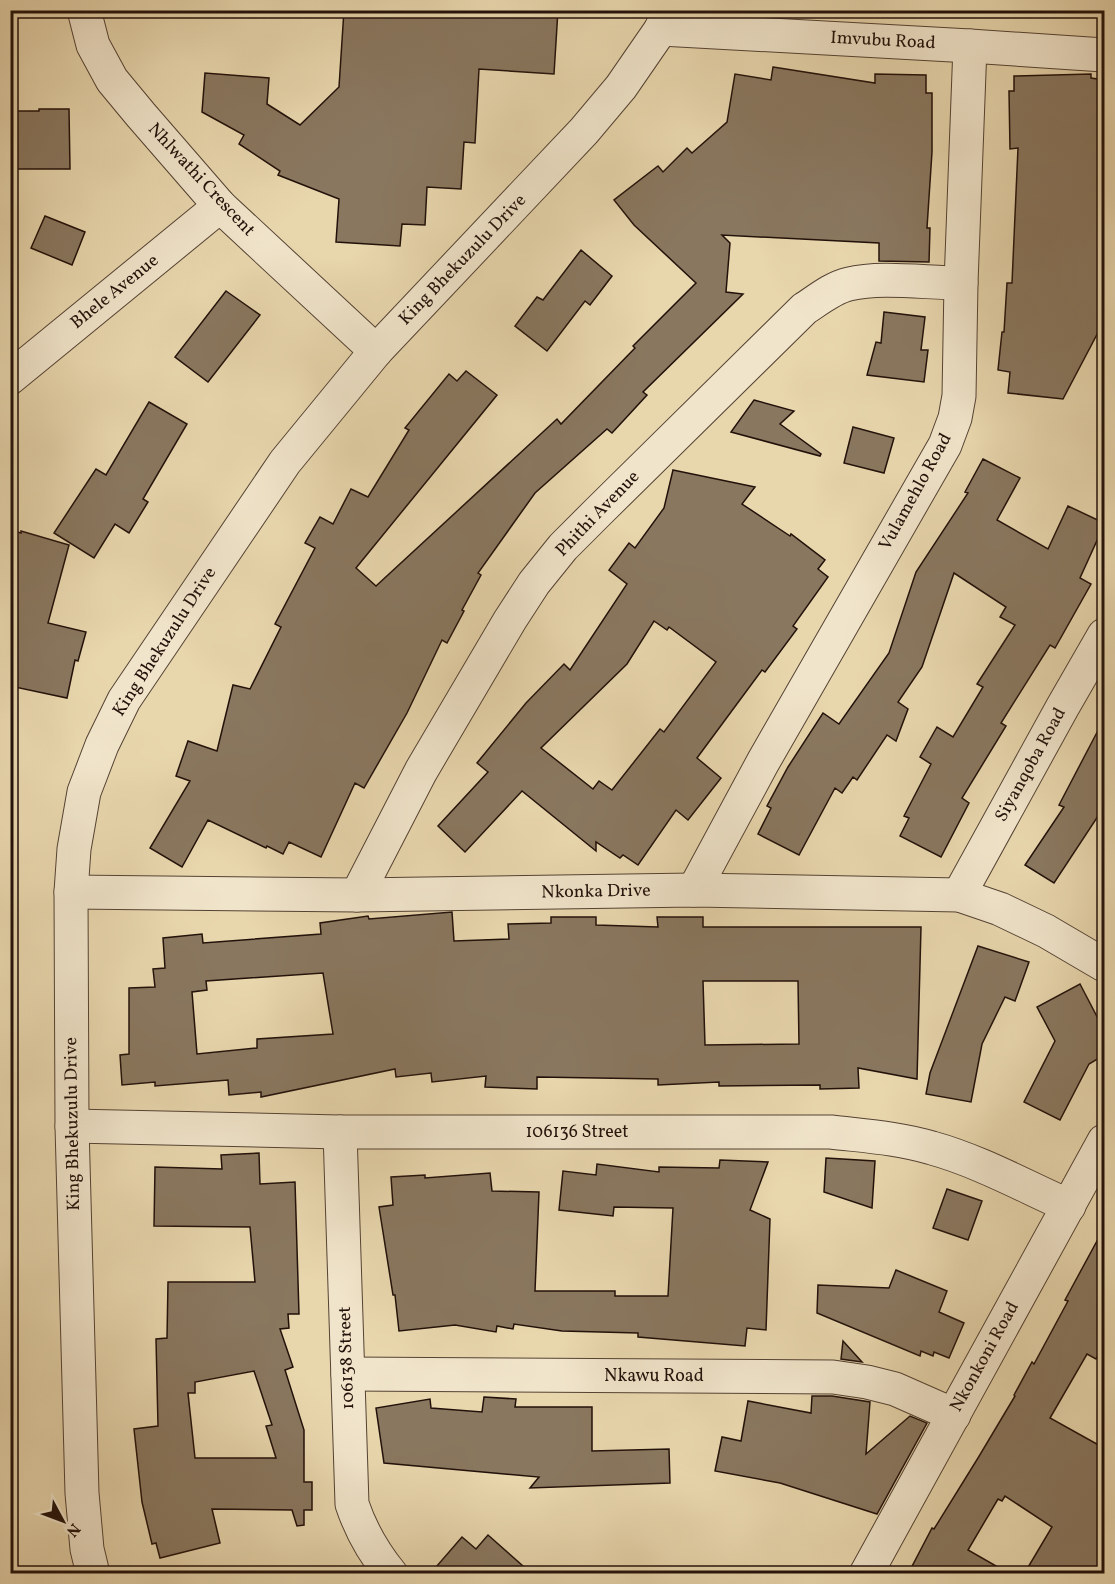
<svg xmlns="http://www.w3.org/2000/svg" width="1115" height="1584" font-family="Vollkorn,serif">
<rect width="100%" height="100%" fill="#e8d6ad"/>
<filter id="stains"><feTurbulence type="fractalNoise" baseFrequency=".00333" numOctaves="4"/><feColorMatrix values="0 0 0 0 .2 0 0 0 0 .09 0 0 0 0 .02 0 0 0 .5 -.17"/></filter>
<radialGradient id="worn" r=".72"><stop offset=".6" stop-color="#630" stop-opacity="0"/><stop offset="1" stop-color="#630" stop-opacity=".3"/></radialGradient>
<!-- building -->
<g fill="#89775f" stroke="#22110a" stroke-width="1.5" fill-rule="evenodd">
<path d="M 344,10 L 558,10 L 554,74 L 479,69 L 475,143 L 464,142 L 461,189 L 427,187 L 425,225 L 402,224 L 400,246 L 336,242 L 339,199 L 278,175 L 280,171 L 239,144 L 244,135 L 202,112 L 205,73 L 269,78 L 267,104 L 300,125 L 339,87 Z"/>
<path d="M 773,67 L 875,83 L 875,74 L 926,75 L 926,93 L 932,93 L 932,152 L 927,228 L 930,228 L 929,262 L 879,261 L 879,243 L 722,235 L 730,243 L 726,292 L 743,294 L 643,392 L 647,395 L 612,433 L 607,429 L 535,493 L 478,573 L 481,575 L 462,610 L 464,611 L 447,643 L 442,640 L 407,713 L 364,788 L 355,783 L 321,857 L 289,842 L 283,854 L 267,846 L 266,848 L 208,820 L 182,867 L 150,848 L 190,781 L 176,776 L 188,741 L 217,751 L 233,685 L 250,689 L 281,627 L 275,624 L 315,548 L 305,543 L 320,517 L 333,524 L 351,489 L 368,497 L 409,430 L 405,428 L 449,374 L 457,381 L 466,371 L 497,395 L 356,568 L 376,586 L 557,419 L 561,424 L 635,348 L 633,346 L 696,283 L 634,225 L 614,200 L 658,166 L 663,172 L 687,148 L 692,153 L 727,122 L 735,74 L 771,80 Z"/>
<path d="M 1091,74 L 1091,78 L 1104,80 L 1104,321 L 1063,399 L 1008,393 L 1010,372 L 998,370 L 1002,332 L 1004,332 L 1007,283 L 1012,283 L 1018,148 L 1010,149 L 1009,91 L 1014,91 L 1014,76 Z"/>
<path d="M 39,109 L 69,109 L 70,169 L 10,169 L 10,111 L 39,111 Z"/>
<path d="M 45,216 L 85,232 L 72,265 L 31,248 Z"/>
<path d="M 581,250 L 612,276 L 590,305 L 585,301 L 547,351 L 515,326 L 537,297 L 543,300 Z"/>
<path d="M 226,291 L 260,315 L 208,382 L 175,357 Z"/>
<path d="M 884,312 L 925,317 L 921,350 L 928,350 L 924,382 L 867,375 L 876,342 L 881,343 Z"/>
<path d="M 754,400 L 794,411 L 780,424 L 821,454 L 820,456 L 731,432 Z"/>
<path d="M 149,402 L 187,424 L 143,499 L 148,502 L 129,533 L 115,524 L 94,558 L 54,533 L 96,469 L 106,475 Z"/>
<path d="M 853,427 L 894,438 L 884,473 L 844,463 Z"/>
<path d="M 983,459 L 1020,478 L 997,520 L 1048,549 L 1068,506 L 1104,523 L 1104,525 L 1080,578 L 1091,584 L 1055,648 L 1050,645 L 1001,723 L 1006,726 L 962,798 L 969,803 L 941,857 L 900,836 L 909,818 L 904,816 L 931,764 L 920,757 L 937,727 L 953,737 L 983,687 L 977,684 L 1015,625 L 1000,617 L 1006,607 L 954,573 L 922,667 L 898,702 L 908,709 L 896,741 L 887,735 L 857,780 L 853,777 L 842,793 L 835,788 L 799,855 L 758,834 L 771,808 L 767,806 L 788,767 L 823,713 L 839,724 L 889,653 L 916,572 L 968,493 L 965,492 Z"/>
<path d="M 673,470 L 755,487 L 742,504 L 790,536 L 791,534 L 825,560 L 818,569 L 828,577 L 793,626 L 797,629 L 765,672 L 762,670 L 697,758 L 721,778 L 688,820 L 676,810 L 638,865 L 623,855 L 620,858 L 596,842 L 596,851 L 522,791 L 465,852 L 438,826 L 488,772 L 477,763 L 526,703 L 564,664 L 570,670 L 627,584 L 609,570 L 629,543 L 635,548 L 664,508 ZM 654,621 L 667,630 L 669,627 L 716,662 L 664,732 L 660,729 L 612,790 L 599,781 L 593,789 L 541,748 L 627,664 Z"/>
<path d="M 10,530 L 21,533 L 21,531 L 69,545 L 48,623 L 86,632 L 78,661 L 75,660 L 67,698 L 10,686 Z"/>
<path d="M 1104,719 L 1104,807 L 1054,883 L 1025,865 L 1064,807 L 1059,805 Z"/>
<path d="M 452,912 L 454,941 L 509,939 L 508,924 L 551,923 L 551,917 L 596,917 L 596,925 L 658,927 L 657,917 L 703,917 L 703,927 L 921,927 L 917,1079 L 858,1068 L 859,1088 L 820,1089 L 820,1085 L 719,1086 L 719,1082 L 658,1085 L 658,1079 L 537,1077 L 537,1089 L 485,1087 L 486,1076 L 432,1082 L 431,1073 L 396,1077 L 395,1069 L 261,1097 L 261,1092 L 229,1095 L 228,1080 L 155,1086 L 155,1082 L 122,1085 L 120,1055 L 129,1054 L 129,988 L 155,987 L 153,969 L 165,968 L 163,938 L 202,934 L 203,943 L 321,934 L 320,923 L 368,916 L 369,919 ZM 323,973 L 333,1034 L 257,1039 L 257,1048 L 197,1054 L 192,992 L 207,990 L 206,981 ZM 703,981 L 798,981 L 799,1044 L 705,1045 Z"/>
<path d="M 978,946 L 1029,962 L 1015,1001 L 1005,997 L 982,1044 L 971,1102 L 926,1094 L 930,1073 Z"/>
<path d="M 1080,984 L 1104,1030 L 1104,1055 L 1089,1064 L 1060,1120 L 1024,1102 L 1055,1041 L 1037,1007 Z"/>
<path d="M 259,1153 L 260,1184 L 295,1182 L 299,1314 L 288,1314 L 289,1328 L 280,1329 L 293,1367 L 285,1370 L 304,1430 L 304,1482 L 312,1482 L 312,1510 L 304,1510 L 304,1525 L 297,1526 L 292,1510 L 212,1509 L 220,1543 L 160,1558 L 156,1543 L 152,1544 L 142,1502 L 134,1429 L 158,1426 L 156,1339 L 167,1338 L 168,1282 L 255,1282 L 250,1227 L 154,1226 L 155,1167 L 222,1169 L 221,1155 ZM 254,1371 L 272,1425 L 266,1426 L 276,1458 L 195,1458 L 188,1393 L 195,1393 L 195,1382 Z"/>
<path d="M 826,1158 L 875,1161 L 872,1208 L 824,1192 Z"/>
<path d="M 720,1160 L 768,1162 L 750,1210 L 770,1219 L 766,1330 L 747,1328 L 745,1346 L 638,1337 L 638,1333 L 562,1331 L 514,1324 L 513,1329 L 497,1326 L 496,1332 L 455,1325 L 399,1331 L 395,1295 L 393,1295 L 379,1207 L 393,1205 L 391,1177 L 425,1175 L 425,1178 L 490,1173 L 492,1191 L 539,1192 L 535,1291 L 615,1291 L 615,1296 L 668,1296 L 673,1208 L 614,1207 L 613,1216 L 559,1210 L 563,1171 L 596,1175 L 597,1164 L 659,1172 L 659,1167 L 719,1168 Z"/>
<path d="M 947,1189 L 982,1201 L 968,1240 L 933,1228 Z"/>
<path d="M 1104,1228 L 1104,1344 L 1096,1359 L 1087,1354 L 1050,1418 L 1104,1448 L 1104,1574 L 1024,1574 L 1052,1527 L 1005,1496 L 1002,1501 L 998,1499 L 968,1550 L 1010,1574 L 908,1574 L 932,1528 L 934,1529 L 978,1458 L 1015,1396 L 1014,1395 L 1032,1362 L 1034,1364 L 1068,1301 L 1065,1300 Z"/>
<path d="M 896,1270 L 947,1291 L 939,1312 L 964,1323 L 949,1358 L 934,1352 L 933,1356 L 921,1351 L 920,1356 L 817,1313 L 818,1285 L 889,1288 Z"/>
<path d="M 843,1341 L 862,1362 L 841,1359 Z"/>
<path d="M 812,1396 L 832,1396 L 870,1402 L 866,1454 L 910,1416 L 927,1423 L 877,1514 L 780,1483 L 715,1471 L 722,1437 L 741,1441 L 748,1401 L 811,1413 Z"/>
<path d="M 484,1397 L 516,1399 L 515,1407 L 592,1407 L 592,1451 L 669,1449 L 670,1483 L 530,1488 L 539,1477 L 384,1463 L 376,1408 L 430,1399 L 431,1408 L 482,1412 Z"/>
<path d="M 488,1535 L 532,1574 L 430,1574 L 462,1537 L 476,1549 Z"/>
</g>
<g fill="none" stroke-linecap="round" stroke-linejoin="round">
<!-- minor casing -->
<g stroke="#544233" stroke-width="35">
<g id="minor">
<path d="M 84,10 L 93,45 L 112,80 L 141,115 L 220,206 L 376,351"/>
<path d="M 661,29 L 970,46 L 1104,55"/>
<path d="M 10,378 L 220,206"/>
<path d="M 694,890 L 763,762 L 945,445 L 955,418 L 959,396 L 961,283 L 970,46"/>
<path d="M 71,892 L 357,895 L 694,890 L 959,895 L 1000,909 L 1046,931 L 1104,965"/>
<path d="M 357,895 L 421,771 L 510,620 L 534,583 L 563,547 L 598,512 L 804,309 C 818,300 832,288 849,284 C 880,276 927,283 961,283"/>
<path d="M 959,895 L 1062,708 L 1104,635"/>
<path d="M 72,1126 L 340,1132 L 831,1132 C 865,1136 899,1138 932,1148 C 979,1161 1024,1186 1069,1206"/>
<path d="M 340,1132 L 352,1504 C 361,1531 373,1552 391,1574"/>
<path d="M 348,1374 L 833,1377 L 867,1382 L 895,1389 L 954,1415"/>
<path d="M 93,1574 L 87,1549 L 82,1493 L 72,1126 L 71,892 L 74,849 L 84,792 L 102,745 L 124,700 L 285,462 L 376,351 L 584,131 L 621,87 L 661,29 L 669,10"/>
<path d="M 866,1574 L 1104,1141"/>
</g>
</g>
<!-- minor -->
<use href="#minor" stroke="#f0e4ca" stroke-width="33"/>
</g>
<g text-anchor="middle" dominant-baseline="central" stroke-width="4.5" stroke-linejoin="round" paint-order="stroke">
<!-- street labels -->
<g font-size="18" fill="#22110a" stroke="#f0e4ca">
<text transform="translate(883 41) rotate(3)">Imvubu Road</text>
<text transform="translate(201 180) rotate(47)">Nhlwathi Crescent</text>
<text transform="translate(463 260) rotate(-46)">King Bhekuzulu Drive</text>
<text transform="translate(115 292) rotate(-39)">Bhele Avenue</text>
<text transform="translate(916 492) rotate(-61)">Vulamehlo Road</text>
<text transform="translate(598 514) rotate(-46)">Phithi Avenue</text>
<text transform="translate(165 642) rotate(-57)">King Bhekuzulu Drive</text>
<text transform="translate(1031 765) rotate(-61)">Siyanqoba Road</text>
<text transform="translate(596 892) rotate(-1)">Nkonka Drive</text>
<text transform="translate(73 1124) rotate(-91)">King Bhekuzulu Drive</text>
<text x="577" y="1132">106136 Street</text>
<text transform="translate(985 1357) rotate(-61)">Nkonkoni Road</text>
<text transform="translate(347 1358) rotate(-92)">106138 Street</text>
<text x="654" y="1376">Nkawu Road</text>
</g>
</g>
<!-- margin -->
<rect width="1115" height="1584" fill="none" stroke="#e8d6ad" stroke-width="36"/>
<rect x="12" y="12" width="1091" height="1560" fill="none" stroke="#22110a" stroke-width="3"/>
<rect x="18" y="18" width="1079" height="1548" fill="none" stroke="#22110a" stroke-width="1.5"/>
<!-- north arrow -->
<g transform="translate(63 1521) rotate(131)" stroke="#f0e4ca" stroke-width="4.5" paint-order="stroke">
<path d="M0-4.5L10 22L0 15L-10 22Z" fill="#22110a"/>
<text y="-9" font-size="16" font-weight="bold" text-anchor="middle" fill="#22110a">N</text>
</g>
<rect width="100%" height="100%" filter="url(#stains)"/>
<rect width="100%" height="100%" fill="url(#worn)"/>
</svg>
